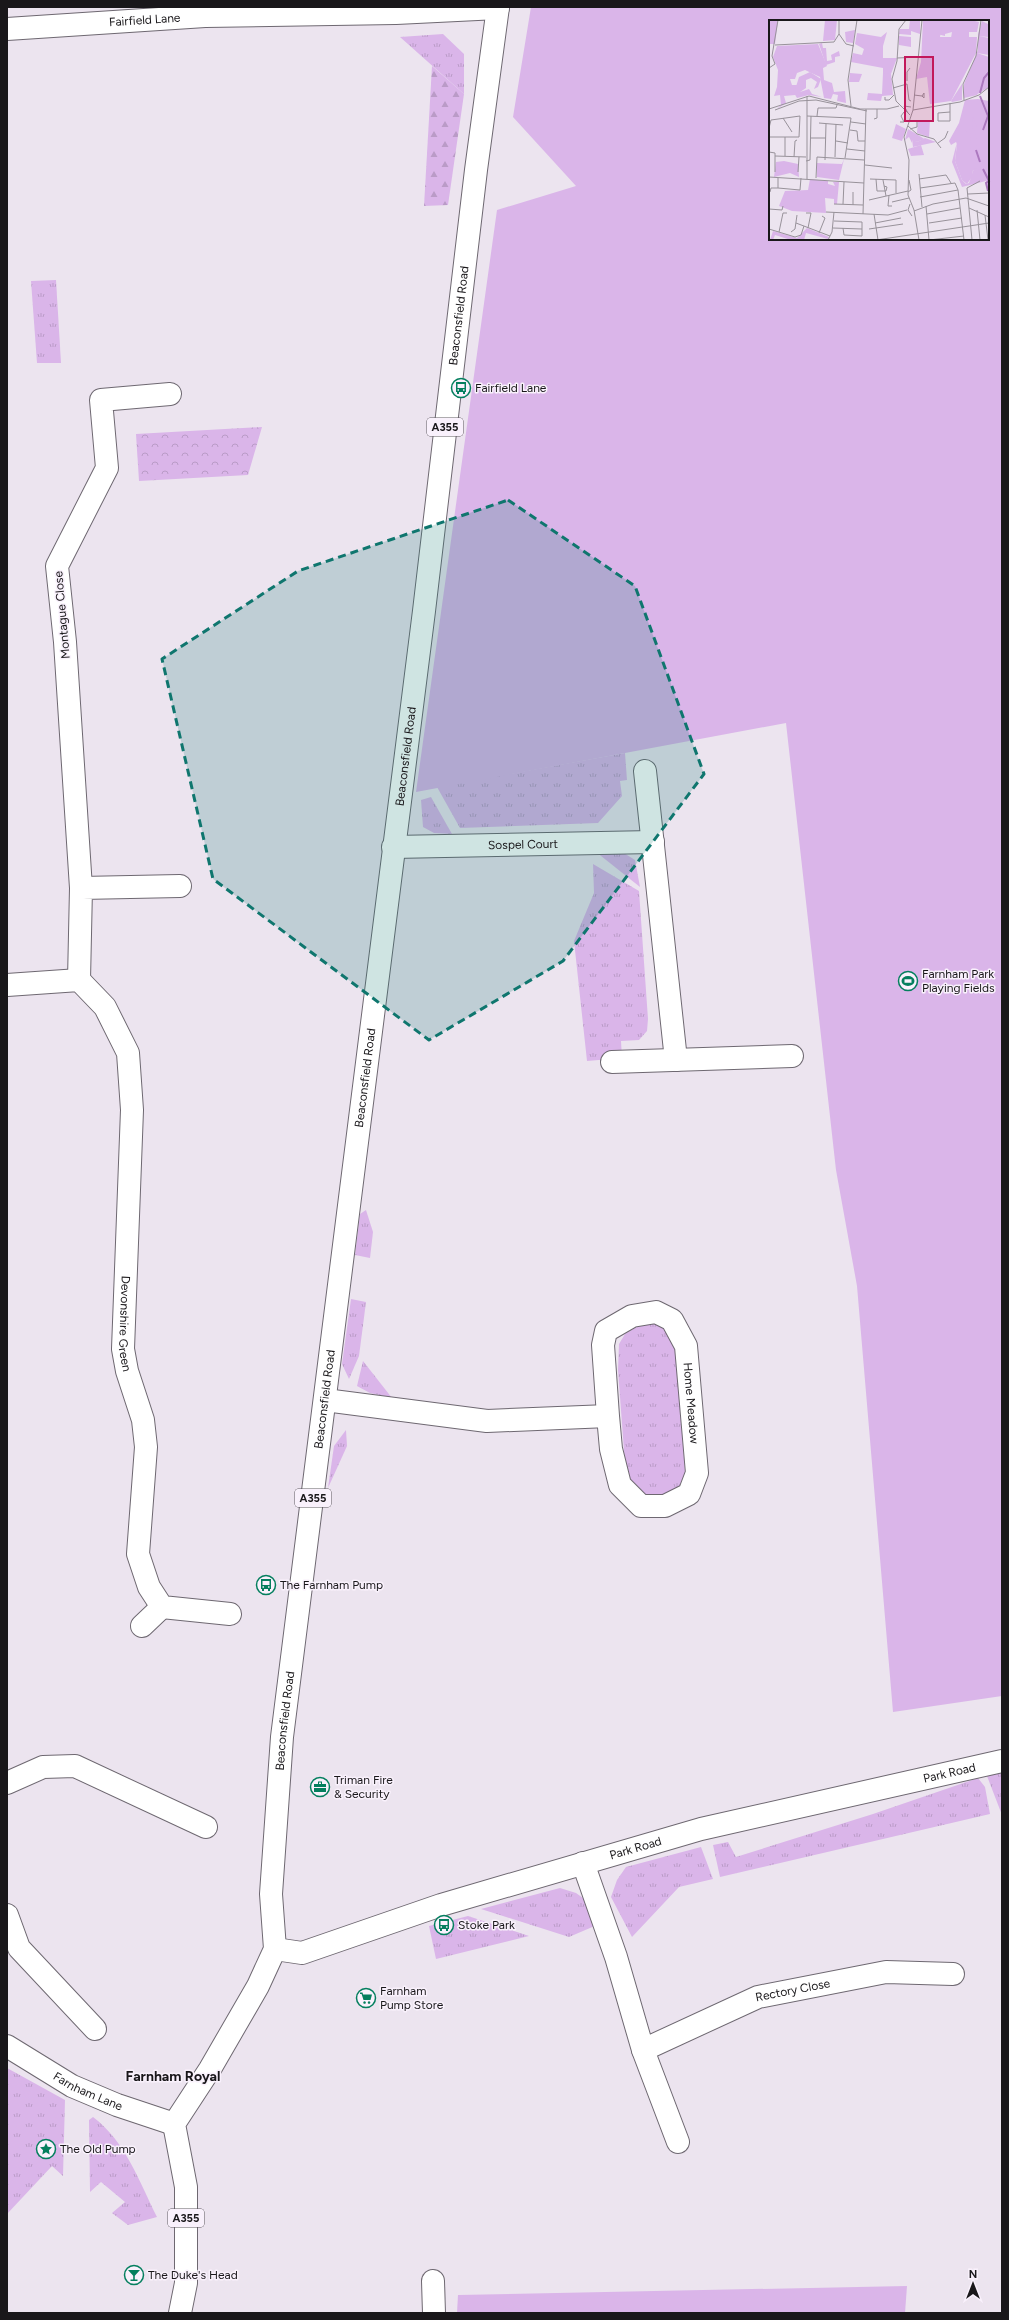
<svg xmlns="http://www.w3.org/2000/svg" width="1009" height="2320" font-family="Figtree,sans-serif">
<defs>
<pattern id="grass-tufts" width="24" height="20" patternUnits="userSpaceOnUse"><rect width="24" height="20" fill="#dab5e9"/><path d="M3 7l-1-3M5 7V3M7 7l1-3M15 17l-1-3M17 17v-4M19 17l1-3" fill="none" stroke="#ba9bc7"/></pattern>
<pattern id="forest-firs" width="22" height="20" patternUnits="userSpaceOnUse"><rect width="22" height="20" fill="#dab5e9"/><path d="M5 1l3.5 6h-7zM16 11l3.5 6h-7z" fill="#ba9bc7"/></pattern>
<pattern id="park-crowns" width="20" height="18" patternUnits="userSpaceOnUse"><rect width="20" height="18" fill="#dab5e9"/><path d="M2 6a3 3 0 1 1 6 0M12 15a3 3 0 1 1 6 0" fill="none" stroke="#ba9bc7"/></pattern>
</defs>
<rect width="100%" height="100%" fill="#ece4ef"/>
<!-- grass -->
<g fill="url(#grass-tufts)">
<path d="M 443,34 L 464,54 L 464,94 L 400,37 Z"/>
<path d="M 56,280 L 61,363 L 37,363 L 31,281 Z"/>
<path d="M 625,753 L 627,780 L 620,781 L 622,796 L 598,823 L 460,828 L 437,787 Z"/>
<path d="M 431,797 L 452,834 L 434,833 L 423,827 L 421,800 Z"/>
<path d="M 591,848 L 619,850 L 635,860 L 640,887 Z"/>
<path d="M 593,864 L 639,891 L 648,1019 L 647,1031 L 639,1040 L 621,1041 L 622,1058 L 587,1061 L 574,941 L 594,893 Z"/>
<path d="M 366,1210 L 373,1232 L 370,1258 L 355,1255 L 360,1214 Z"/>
<path d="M 351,1299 L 366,1302 L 359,1356 L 349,1379 L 342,1364 Z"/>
<path d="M 653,1323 L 664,1325 L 675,1341 L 685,1472 L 679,1488 L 666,1496 L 647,1496 L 632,1489 L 626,1477 L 618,1370 L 619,1344 L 625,1334 L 640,1325 Z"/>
<path d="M 363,1361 L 392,1398 L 370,1393 L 357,1386 Z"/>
<path d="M 346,1430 L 347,1446 L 328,1488 L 334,1446 Z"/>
<path d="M 1002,1773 L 1002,1815 L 987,1776 Z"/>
<path d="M 978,1778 L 985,1787 L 990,1814 L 720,1877 L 713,1845 L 728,1842 L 736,1857 L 873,1814 Z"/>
<path d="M 701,1847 L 713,1879 L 679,1887 L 632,1937 L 611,1897 L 617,1880 L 626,1867 Z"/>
<path d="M 560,1888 L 576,1893 L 590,1903 L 597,1925 L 569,1937 L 481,1909 Z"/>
<path d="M 468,1916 L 529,1936 L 436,1959 L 429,1926 Z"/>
<path d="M 7,2068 L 65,2100 L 63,2176 L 52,2166 L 7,2214 Z"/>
<path d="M 93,2117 C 126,2142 139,2181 157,2217 L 128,2225 L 112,2213 L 125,2202 L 101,2182 L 90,2192 L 89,2120 Z"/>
</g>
<!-- forest -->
<path fill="url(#forest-firs)" d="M 432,66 L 464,94 L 448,205 L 424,206 Z"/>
<!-- park -->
<path fill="url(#park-crowns)" d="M 262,427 L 248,475 L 139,481 L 136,434 Z"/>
<!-- pitch -->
<g fill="#dab5e9" fill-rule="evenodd">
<path d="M 531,7 L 1002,7 L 1002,1696 L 893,1712 L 857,1286 L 836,1170 L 786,723 L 416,792 L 497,210 L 576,186 L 513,117 ZM 770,21 L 988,21 L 988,239 L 770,239 Z"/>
<path d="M 907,2286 L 905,2313 L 457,2313 L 458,2295 Z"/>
</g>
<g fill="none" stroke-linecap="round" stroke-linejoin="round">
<!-- street casing -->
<g stroke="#6e6871" stroke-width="24">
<g id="street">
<path id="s1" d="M 7,29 L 205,16 L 396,13 L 498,8"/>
<path d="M 645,771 L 676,1060"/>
<path id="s2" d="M 393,847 L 653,842"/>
<path d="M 81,888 L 65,642 L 57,566 L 107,468 L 101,400 L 170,394"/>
<path d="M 79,980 L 81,888 L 180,886"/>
<path id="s3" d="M 7,985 L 79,980 L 105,1007 L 128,1053 L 132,1110 L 123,1349 L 127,1371 L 143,1420 L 146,1447 L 138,1554 L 149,1587 L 162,1607 L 230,1614"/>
<path d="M 612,1062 L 792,1056"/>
<path id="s4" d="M 325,1400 L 487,1421 L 608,1416 L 603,1345 L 606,1331 L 632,1316 L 656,1312 L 672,1320 L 686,1346 L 697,1473 L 689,1494 L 665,1506 L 641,1506 L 620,1485 L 611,1449 L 608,1416"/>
<path d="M 142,1626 L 162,1607"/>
<path d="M 7,1783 L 43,1767 L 75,1766 L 206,1827"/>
<path d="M 583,1863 L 616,1957 L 643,2050 L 678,2142"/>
<path d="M 7,1915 L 19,1948 L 95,2029"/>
<path id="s5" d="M 643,2050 L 758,1997 L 886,1972 L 953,1974"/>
<path d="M 433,2281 L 434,2313"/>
</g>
</g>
<!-- secondary casing -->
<g stroke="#6e6871" stroke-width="24">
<g id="secondary">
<path id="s6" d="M 275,1949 L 302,1953 L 441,1905 L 701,1829 L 1002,1761"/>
<path id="s7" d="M 7,2046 L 72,2086 L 117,2105 L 174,2124"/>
</g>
</g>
<!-- primary casing -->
<g stroke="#6e6871" stroke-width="24">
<g id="primary">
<path id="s8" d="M 180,2313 L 186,2283 L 186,2187 L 174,2124 L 210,2069 L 258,1986 L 275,1949 L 271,1894 L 282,1737 L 424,611 L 476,170 L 498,7"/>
</g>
</g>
<!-- street -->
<use href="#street" stroke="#fff" stroke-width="22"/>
<!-- secondary -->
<use href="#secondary" stroke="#fff" stroke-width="22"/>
<!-- primary -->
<use href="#primary" stroke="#fff" stroke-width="22"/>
</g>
<!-- marked area -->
<path fill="#0f766e" fill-opacity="0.2" stroke="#0f766e" stroke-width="3" stroke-dasharray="8 5" stroke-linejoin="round" d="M 508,500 L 635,586 L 704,774 L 563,961 L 429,1040 L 213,879 L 162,659 L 298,571 Z"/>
<!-- icons -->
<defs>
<g id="bus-ring" transform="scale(1)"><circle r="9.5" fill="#f9f1fc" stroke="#047f5e" stroke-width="1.5"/><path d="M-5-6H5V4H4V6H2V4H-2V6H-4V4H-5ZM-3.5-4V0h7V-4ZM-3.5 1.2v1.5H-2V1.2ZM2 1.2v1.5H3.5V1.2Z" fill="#047f5e"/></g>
<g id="stadium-ring" transform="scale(1)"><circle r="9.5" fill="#f9f1fc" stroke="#047f5e" stroke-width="1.5"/><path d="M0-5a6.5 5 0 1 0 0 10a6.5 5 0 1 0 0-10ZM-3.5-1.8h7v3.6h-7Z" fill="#047f5e"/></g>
<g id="office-ring" transform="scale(1)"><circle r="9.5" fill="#f9f1fc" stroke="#047f5e" stroke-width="1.5"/><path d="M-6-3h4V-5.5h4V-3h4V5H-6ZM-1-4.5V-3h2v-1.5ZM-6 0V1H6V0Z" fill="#047f5e"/></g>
<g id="supermarket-ring" transform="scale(1)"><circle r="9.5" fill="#f9f1fc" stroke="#047f5e" stroke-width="1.5"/><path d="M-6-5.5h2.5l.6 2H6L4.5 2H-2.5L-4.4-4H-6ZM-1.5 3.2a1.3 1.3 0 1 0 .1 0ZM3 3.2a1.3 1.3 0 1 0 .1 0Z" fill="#047f5e"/></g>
<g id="sight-ring" transform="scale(1)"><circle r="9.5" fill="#f9f1fc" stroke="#047f5e" stroke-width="1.5"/><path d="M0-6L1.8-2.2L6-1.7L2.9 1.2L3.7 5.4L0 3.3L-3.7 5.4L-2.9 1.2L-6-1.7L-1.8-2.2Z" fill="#047f5e"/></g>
<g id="bar-ring" transform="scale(1)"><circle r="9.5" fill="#f9f1fc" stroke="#047f5e" stroke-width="1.5"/><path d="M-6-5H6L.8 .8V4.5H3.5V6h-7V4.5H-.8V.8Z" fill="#047f5e"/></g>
</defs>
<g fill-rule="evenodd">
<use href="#bus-ring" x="461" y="388"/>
<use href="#stadium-ring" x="908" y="981"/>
<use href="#bus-ring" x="266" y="1585"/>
<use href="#office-ring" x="320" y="1787"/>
<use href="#bus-ring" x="444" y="1925"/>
<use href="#supermarket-ring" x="366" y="1998"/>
<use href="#sight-ring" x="46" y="2149"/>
<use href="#bar-ring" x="134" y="2275"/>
</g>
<g text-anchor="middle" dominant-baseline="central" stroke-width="3" stroke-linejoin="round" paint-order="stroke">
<!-- shield labels -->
<g fill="#f9f1fc" stroke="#5c585e" stroke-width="1">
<rect x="427" y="418" width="36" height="18" rx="3"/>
<rect x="295" y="1489" width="36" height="18" rx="3"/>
<rect x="168" y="2209" width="36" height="18" rx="3"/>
</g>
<g font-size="11" font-weight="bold" fill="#19171a">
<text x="445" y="427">A355</text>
<text x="313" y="1498">A355</text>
<text x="186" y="2218">A355</text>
</g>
<!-- street labels -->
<g font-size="12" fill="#19171a" stroke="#f9f1fc">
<text stroke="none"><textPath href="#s1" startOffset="138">Fairfield Lane</textPath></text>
<text stroke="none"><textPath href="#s8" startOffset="2038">Beaconsfield Road</textPath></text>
<text transform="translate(62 615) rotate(-95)">Montague Close</text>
<text stroke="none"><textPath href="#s8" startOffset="1594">Beaconsfield Road</textPath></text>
<text stroke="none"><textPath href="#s2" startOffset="130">Sospel Court</textPath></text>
<text stroke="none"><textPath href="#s8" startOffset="1270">Beaconsfield Road</textPath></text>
<text stroke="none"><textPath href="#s3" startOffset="432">Devonshire Green</textPath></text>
<text stroke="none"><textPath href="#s8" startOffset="946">Beaconsfield Road</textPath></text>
<text stroke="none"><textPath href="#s4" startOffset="529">Home Meadow</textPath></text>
<text stroke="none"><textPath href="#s8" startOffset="622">Beaconsfield Road</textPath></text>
<text stroke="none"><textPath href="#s6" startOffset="700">Park Road</textPath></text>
<text stroke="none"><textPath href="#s6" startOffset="377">Park Road</textPath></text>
<text stroke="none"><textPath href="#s5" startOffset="162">Rectory Close</textPath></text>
<text stroke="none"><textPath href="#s7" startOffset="93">Farnham Lane</textPath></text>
</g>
<!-- poi labels -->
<g font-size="12" fill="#19171a" stroke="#f9f1fc" text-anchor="start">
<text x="475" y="388">Fairfield Lane</text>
<text x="922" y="974">Farnham Park<tspan x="922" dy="14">Playing Fields</tspan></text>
<text x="280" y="1585">The Farnham Pump</text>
<text x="334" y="1780">Triman Fire<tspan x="334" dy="14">&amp; Security</tspan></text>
<text x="458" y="1925">Stoke Park</text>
<text x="380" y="1991">Farnham<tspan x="380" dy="14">Pump Store</tspan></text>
<text x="60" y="2149">The Old Pump</text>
<text x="148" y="2275">The Duke's Head</text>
</g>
<!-- quarter labels -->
<g font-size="14" font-weight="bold" fill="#19171a" stroke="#f9f1fc">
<text x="173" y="2076">Farnham Royal</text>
</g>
</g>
<!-- overview -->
<g transform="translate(769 20)">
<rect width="220" height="220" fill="#ece4ef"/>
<path d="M 0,0 L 9,0 L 6,24 L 0,24 ZM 56,0 L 68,0 L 66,20 L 54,21 ZM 160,0 L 202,0 L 210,2 L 208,12 L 200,12 L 200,18 L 182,18 L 183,12 L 176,14 L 176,16 L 168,14 ZM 213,1 L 219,4 L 220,15 L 219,17 L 210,16 L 220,18 L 220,35 L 208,33 L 220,37 L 220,49 L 214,58 L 208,75 L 195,78 L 195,64 L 209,30 L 209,14 ZM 86,10 L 84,23 L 77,22 L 76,12 ZM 118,12 L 114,26 L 114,48 L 82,42 L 84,33 L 93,35 L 95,29 L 86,24 L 88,13 L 112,17 ZM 49,24 L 58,46 L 54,48 L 55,60 L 63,63 L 65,72 L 76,71 L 77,83 L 68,81 L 69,75 L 64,74 L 62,79 L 55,78 L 51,57 L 36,50 L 28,53 L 26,59 L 21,59 L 23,65 L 28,65 L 26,75 L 15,76 L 17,83 L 8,89 L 12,85 L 11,75 L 5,76 L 8,67 L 9,50 L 4,37 L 8,26 ZM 119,52 L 122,54 L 124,75 L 113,76 L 112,81 L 98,80 L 99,73 L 113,74 L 114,53 ZM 81,53 L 93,54 L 90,62 L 80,62 ZM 193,64 L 193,80 L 183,82 L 182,81 ZM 209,79 L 220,81 L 220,152 L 204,150 L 203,157 L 198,164 L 193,160 L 186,141 L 188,124 L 187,122 L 182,125 L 180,121 L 190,103 L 196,80 ZM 152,125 L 155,135 L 142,136 L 139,129 ZM 38,208 L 60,217 L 59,219 L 37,213 L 35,220 L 22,220 L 6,215 L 4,220 L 1,220 L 4,211 L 28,218 Z" fill="#dab5e9"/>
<path d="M 141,0 L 151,0 L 151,14 L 142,11 L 142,15 L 130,14 L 131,9 L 140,9 ZM 53,23 L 54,28 L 57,28 L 58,41 L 63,40 L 62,35 L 70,31 L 71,36 L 66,37 L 66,42 L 57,45 L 50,24 ZM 114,38 L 128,38 L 122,54 L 114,53 ZM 220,49 L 220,67 L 207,75 L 212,60 ZM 41,52 L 52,59 L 49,67 L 45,69 L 48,62 L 42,58 L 37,60 L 37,68 L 31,72 L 40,69 L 43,74 L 53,77 L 40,75 L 28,78 L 25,73 L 30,57 ZM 204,97 L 208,107 L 205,109 L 208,121 L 206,133 L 213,127 L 214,117 L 220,126 L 220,140 L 214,142 L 201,139 L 202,114 L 195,111 L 203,109 ZM 127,104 L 137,109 L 133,121 L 123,118 ZM 139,109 L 154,118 L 155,119 L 148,122 L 143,120 L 143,123 L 140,117 L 136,120 ZM 188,122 L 186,141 L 193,160 L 197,164 L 200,163 L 205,148 L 220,152 L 220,172 L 217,161 L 193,167 L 183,142 Z" fill="#dab5e9"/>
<path d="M 156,118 L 167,122 L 144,127 L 143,119 L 148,122 Z" fill="#dab5e9"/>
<path d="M 75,139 L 70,160 L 48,157 L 48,143 L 73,144 ZM 15,141 L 29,144 L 30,157 L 21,153 L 5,157 L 7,142 ZM 41,159 L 59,161 L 59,164 L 66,166 L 64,162 L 70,162 L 68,184 L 65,184 L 65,179 L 56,178 L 57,193 L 23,191 L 10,186 L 16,171 L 39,170 Z" fill="#dab5e9"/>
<path d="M 154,0 L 174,0 L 171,17 L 208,17 L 207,33 L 182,81 L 161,84 L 158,57 L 147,59 L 152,42 ZM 130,16 L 142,17 L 142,27 L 130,25 ZM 149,100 L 161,100 L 160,117 L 148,113 Z" fill="#dab5e9"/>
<path fill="none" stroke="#ac79bf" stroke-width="2" d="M 211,73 L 215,58 L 220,52M 211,76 L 219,96 L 214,110M 207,130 L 211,142M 214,149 L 220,161 L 217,163 L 219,171"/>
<path fill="none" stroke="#98929a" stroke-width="1" d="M 70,0 L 70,14 L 77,24 L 85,26M 137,0 L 130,9 L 128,41 L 123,59 L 127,81 L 141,95M 6,25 L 65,22 L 70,14M 128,38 L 150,37M 0,48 L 6,44 L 3,36 L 9,0M 138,61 L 138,52 L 141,48M 124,68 L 138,64 L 140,80 L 142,81M 145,75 L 153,76 L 155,73 L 155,78 L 153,76M 38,76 L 38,159M 116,77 L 116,80 L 120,80 L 125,75M 195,80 L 194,64 L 207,36 L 212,0M 181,83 L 181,101 L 169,101 L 169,93 L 181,92M 82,86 L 79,60 L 88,0M 0,89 L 40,76 L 91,89 L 118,89 L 130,86M 6,90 L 30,81 L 47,80 L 98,91M 144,90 L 191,82 L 210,75 L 220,67M 139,93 L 135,86 L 142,87M 38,96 L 82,98 L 76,138M 48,96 L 49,88 L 67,88 L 68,85M 14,98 L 23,112M 105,99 L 108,98 L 108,89M 82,102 L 97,104M 131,102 L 135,102 L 132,96 L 135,92M 50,103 L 74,105M 139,106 L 148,114 L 165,119 L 172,128M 0,108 L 2,100 L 31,96 L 30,117 L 0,117M 141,109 L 148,107 L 148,100M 81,110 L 88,111 L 89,121 L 96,121M 41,118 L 57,118M 67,121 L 79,123M 169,123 L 176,118 L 179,111M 78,129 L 96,131M 0,132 L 6,133 L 6,152M 6,136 L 37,137M 16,136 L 16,117M 25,137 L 26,121 L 28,120M 66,137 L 67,104M 56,140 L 57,104M 37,141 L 41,140 L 42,96M 96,145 L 123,148M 29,152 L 30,137M 150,154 L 153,187M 0,157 L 95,163M 47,158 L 48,137 L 95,140M 101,159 L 127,160 L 127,173M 107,159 L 108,171 L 117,171 L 118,167 L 115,166M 150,159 L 177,155 L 182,163M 114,160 L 117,176M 9,168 L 31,170 L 32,158M 151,168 L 186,163 L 189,170 L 195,220M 1,172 L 2,168 L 9,168 L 9,158M 139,172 L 142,170 L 140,160M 199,174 L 220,173M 120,175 L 119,186 L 123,186M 151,177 L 189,170M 100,180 L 139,171M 123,182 L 140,178M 65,184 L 94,185M 74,184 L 75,162M 141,184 L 139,190 L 143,196M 84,185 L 84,172M 157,186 L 160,220M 200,188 L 220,197M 0,189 L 13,190 L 14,186M 208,190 L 211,220M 145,191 L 164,184 L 197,178 L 220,186M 57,192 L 119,195 L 138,190M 37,193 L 42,193 L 39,208M 94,194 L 97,89M 105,194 L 109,220M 158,194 L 191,188M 216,195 L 219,220M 65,201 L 93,202 L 93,216 L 75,215 L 74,208M 27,203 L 61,216M 106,203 L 132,198M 160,203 L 193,198M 64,208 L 93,209M 0,209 L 26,217 L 32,215 L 35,206M 100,209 L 134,204M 10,212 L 14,193 L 18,193M 22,212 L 26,209 L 28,195M 50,213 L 56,198 L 53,196M 59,220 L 63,212 L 65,192M 107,220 L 220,203M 150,220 L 145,190 L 139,175 L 140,140 L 135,117 L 144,90 L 153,0M 160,220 L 195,216M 203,220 L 198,168 L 211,161"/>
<path fill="#c2185b" fill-opacity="0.15" stroke="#c2185b" stroke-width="2" d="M 136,37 L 164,37 L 164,101 L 136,101 Z"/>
<rect width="220" height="220" fill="none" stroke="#19171a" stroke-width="2"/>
</g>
<!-- border -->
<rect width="1009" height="2320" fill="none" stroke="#19171a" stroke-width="16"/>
<!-- north arrow -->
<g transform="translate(973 2284)" stroke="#f9f1fc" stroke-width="3" paint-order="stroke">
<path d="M0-3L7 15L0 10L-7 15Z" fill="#19171a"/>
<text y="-6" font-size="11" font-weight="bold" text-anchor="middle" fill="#19171a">N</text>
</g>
</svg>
